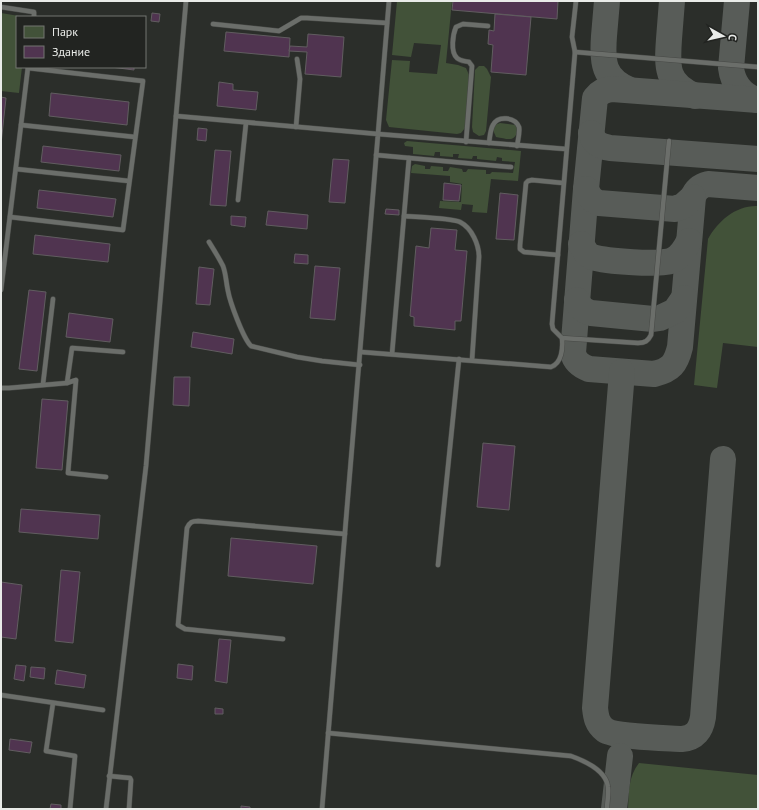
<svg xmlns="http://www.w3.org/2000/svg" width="759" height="810" font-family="'PT Sans',sans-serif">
<rect width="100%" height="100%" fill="#2b2e2a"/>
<!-- green -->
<g fill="#425239">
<path d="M 397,1 L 452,1 L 446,63 L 458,65 L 466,68 L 469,75 L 465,128 L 461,133 L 457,134 L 389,127 L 386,120 L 392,60 L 410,61 L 409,72 L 437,74 L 441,45 L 414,43 L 411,57 L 392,55 Z"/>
<path d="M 1,13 L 25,17 L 17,17 L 17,67 L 22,67 L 19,93 L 1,91 Z"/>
<path d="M 479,66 L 484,66 L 487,69 L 491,77 L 486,131 L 484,135 L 479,136 L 473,132 L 472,127 L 475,70 Z"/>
<path d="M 500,123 L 515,125 L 518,129 C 515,143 508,139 496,137 L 493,130 L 495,125 Z"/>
<path d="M 407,141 L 521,151 L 518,181 L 491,179 L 487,213 L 472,212 L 473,205 L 462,204 L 461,210 L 439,208 L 440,201 L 461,202 L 462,184 L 450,182 L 450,176 L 411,173 L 412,166 L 415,164 L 425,166 L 425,169 L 430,169 L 431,166 L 443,167 L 443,171 L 448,171 L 450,167 L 462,169 L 463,172 L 466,172 L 468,169 L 486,170 L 486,174 L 490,174 L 492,172 L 513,173 L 515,162 L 502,161 L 502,158 L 497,157 L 496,161 L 477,159 L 477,156 L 473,156 L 472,159 L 458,158 L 459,154 L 453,154 L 453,157 L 440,156 L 440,152 L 435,152 L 434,156 L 413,154 L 413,147 L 405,146 L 404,143 Z"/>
<path d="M 758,206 L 758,347 L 723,343 L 717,388 L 694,385 L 708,239 C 718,221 736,205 758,206 Z"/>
<path d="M 639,763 L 758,775 L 758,809 L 628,809 C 629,792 628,777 639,763 Z"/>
</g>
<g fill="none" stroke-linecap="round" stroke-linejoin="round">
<!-- taxiway -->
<g stroke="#585c58" stroke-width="26">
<path d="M 607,1 C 606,13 605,24 604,36 C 602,62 603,79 630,90"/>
<path d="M 672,1 C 671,14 670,26 669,39 C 667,67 666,84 695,96"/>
<path d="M 737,1 L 731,68 C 733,84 742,95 757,100"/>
<path d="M 758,100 L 612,89 C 604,90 600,92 595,98 L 586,189 L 573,353 C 575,362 581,366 589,369 L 654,374 C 671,370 676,364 680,347 L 693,197 C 696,189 700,186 708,184 L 758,188"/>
<path d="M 591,133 C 594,143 599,146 610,148 L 758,159"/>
<path d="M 586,189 C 589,196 591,200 599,203 L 675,209 L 683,206 L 693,197"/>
<path d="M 581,244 L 587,254 L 592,257 C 605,261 662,266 673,260 C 681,256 685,249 689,241"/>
<path d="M 577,300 C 579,307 584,311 591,313 L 653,319 L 660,318 L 675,311 L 684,298"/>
<path d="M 622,372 L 595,708 C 596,717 597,724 605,730 C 615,737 667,738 682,739 C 695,738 701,730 703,717 L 723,459"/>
<path d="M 614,809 L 620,756"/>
</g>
</g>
<!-- building -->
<g fill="#503450" stroke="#615d60">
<path d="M 453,1 L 558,1 L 557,19 L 452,10 Z"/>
<path d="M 152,13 L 160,14 L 159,22 L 151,21 Z"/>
<path d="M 495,14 L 531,17 L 526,75 L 491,72 L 493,45 L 488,44 L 489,30 L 494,31 Z"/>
<path d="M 226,32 L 290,38 L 289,57 L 224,51 Z"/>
<path d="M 308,34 L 344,37 L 341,77 L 305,74 L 307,52 L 289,51 L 290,46 L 307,47 Z"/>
<path d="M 111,67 L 134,67 L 134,70 Z"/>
<path d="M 219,82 L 233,84 L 233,90 L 258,92 L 256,110 L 217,106 Z"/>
<path d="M 51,93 L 129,102 L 127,125 L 49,116 Z"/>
<path d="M 1,97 L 6,98 L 1,144 Z"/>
<path d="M 198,128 L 207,129 L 206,141 L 197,140 Z"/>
<path d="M 43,146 L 121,155 L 119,171 L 41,162 Z"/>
<path d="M 215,150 L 231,151 L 226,206 L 210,205 Z"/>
<path d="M 333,159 L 349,160 L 345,203 L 329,202 Z"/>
<path d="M 444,183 L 461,185 L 459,201 L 443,200 Z"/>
<path d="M 39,190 L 116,199 L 113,217 L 37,208 Z"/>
<path d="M 500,193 L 518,195 L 514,240 L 496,239 Z"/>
<path d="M 386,209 L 399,210 L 399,215 L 385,214 Z"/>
<path d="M 268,211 L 308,215 L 307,229 L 266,225 Z"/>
<path d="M 231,216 L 246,217 L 245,227 L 231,225 Z"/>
<path d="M 431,228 L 457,230 L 455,250 L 467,251 L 461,321 L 455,321 L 455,330 L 414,326 L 414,317 L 410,316 L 416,246 L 429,248 Z"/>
<path d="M 35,235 L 110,244 L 108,262 L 33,254 Z"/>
<path d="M 295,254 L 308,255 L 308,264 L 294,263 Z"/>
<path d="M 315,266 L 340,268 L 335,320 L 310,318 Z"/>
<path d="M 199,267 L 214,269 L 210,305 L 196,304 Z"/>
<path d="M 29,290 L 46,292 L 37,371 L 19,369 Z"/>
<path d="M 69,313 L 113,319 L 110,342 L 66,337 Z"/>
<path d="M 193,332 L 234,339 L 232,354 L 191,347 Z"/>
<path d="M 174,377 L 190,377 L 189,406 L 173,405 Z"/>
<path d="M 42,399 L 68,401 L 62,470 L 36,468 Z"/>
<path d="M 483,443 L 515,446 L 509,510 L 477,507 Z"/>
<path d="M 21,509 L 100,515 L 98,539 L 19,532 Z"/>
<path d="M 231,538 L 317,546 L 313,584 L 228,576 Z"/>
<path d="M 61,570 L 80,572 L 73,643 L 55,641 Z"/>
<path d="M 1,582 L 22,585 L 16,639 L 1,637 Z"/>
<path d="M 219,639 L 231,640 L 227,683 L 215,681 Z"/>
<path d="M 178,664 L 193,666 L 192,680 L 177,678 Z"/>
<path d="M 16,665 L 26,666 L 24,681 L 14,679 Z"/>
<path d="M 31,667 L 45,668 L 44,679 L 30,677 Z"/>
<path d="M 57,670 L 86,675 L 84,688 L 55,684 Z"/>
<path d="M 215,708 L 223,709 L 223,714 L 215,714 Z"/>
<path d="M 10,739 L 32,742 L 30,753 L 9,750 Z"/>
<path d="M 51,804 L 61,805 L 61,809 L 50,809 Z"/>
<path d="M 241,806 L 250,807 L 250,809 L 241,809 Z"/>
</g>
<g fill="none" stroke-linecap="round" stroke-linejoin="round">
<!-- lane casing -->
<g stroke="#474946" stroke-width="5.5">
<g id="lane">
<path d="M 186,1 L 176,116 L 378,134 L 322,809"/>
<path d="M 389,1 L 378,134 L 566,149"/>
<path d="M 1,7 L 34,12 L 34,17"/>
<path d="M 213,24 L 279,31 L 301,18 L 307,18 L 387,23"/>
<path d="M 575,52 L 758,67"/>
<path d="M 21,125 L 135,137"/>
<path d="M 296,127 L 300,79 L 297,59"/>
<path d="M 466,142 L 472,66 L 469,62 C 465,61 460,61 457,58 C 450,52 453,34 456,27 L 463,24 L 488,26"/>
<path d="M 489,143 C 490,137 490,130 493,125 C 498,115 515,117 519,127 C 520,133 518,140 517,146"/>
<path d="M 376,155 L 511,167"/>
<path d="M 16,169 L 129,181"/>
<path d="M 238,200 L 246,123"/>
<path d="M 404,216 C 416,217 452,218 460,222 C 472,228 479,245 479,257 L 472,360"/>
<path d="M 10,217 L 123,230 L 143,81 L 28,68"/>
<path d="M 209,242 C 214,250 219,258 223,266 C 226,274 226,282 228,291 C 230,302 243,338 251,346 L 297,357 L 322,361 L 360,365"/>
<path d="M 558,255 L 524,252 L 520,249 L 520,245 L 526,183 L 528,181 L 532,180 L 563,183"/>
<path d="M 1,290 L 28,67"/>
<path d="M 562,338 L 638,343 C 645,343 648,341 651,335 L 669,141"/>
<path d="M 361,352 L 551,367 C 562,363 563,348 562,338 L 553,329 L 552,324 L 575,52 L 572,37 L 576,1"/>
<path d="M 392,354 L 409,158"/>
<path d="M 67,383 L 72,348 L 123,352"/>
<path d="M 43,384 L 53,299"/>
<path d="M 1,388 L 9,388 L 67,383 L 76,380 L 68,473 L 106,477"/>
<path d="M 438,565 L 459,359"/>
<path d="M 283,639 L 185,629 L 178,625 L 187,528 C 190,522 192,521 198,521 L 345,534"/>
<path d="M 1,695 L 103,710"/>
<path d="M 53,703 L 46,751 L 75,756 L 70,809"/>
<path d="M 328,733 L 571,756 C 585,761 606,770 608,787 C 609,794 607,802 607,809"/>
<path d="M 109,776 L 130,778 L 131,780 L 129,809"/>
<path d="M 106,809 L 146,466 L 176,116"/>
</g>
</g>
<!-- lane -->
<use href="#lane" stroke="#6b6e6a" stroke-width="4.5"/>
</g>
<!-- border -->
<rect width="759" height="810" fill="none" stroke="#e9ebe8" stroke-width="4"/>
<!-- legend -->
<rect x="16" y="16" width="130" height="52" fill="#222421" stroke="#727471"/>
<rect x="24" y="26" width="20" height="12" fill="#425239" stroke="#727471"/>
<text x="52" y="36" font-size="12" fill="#e9ebe8">Парк</text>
<rect x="24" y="46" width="20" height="12" fill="#503450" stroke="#727471"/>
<text x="52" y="56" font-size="12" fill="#e9ebe8">Здание</text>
<!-- north arrow -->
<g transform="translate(723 36) rotate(98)" stroke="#222421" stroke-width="3" paint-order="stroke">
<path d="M0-3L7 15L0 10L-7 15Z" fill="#e9ebe8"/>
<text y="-6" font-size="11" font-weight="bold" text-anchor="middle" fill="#e9ebe8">С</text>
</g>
</svg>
